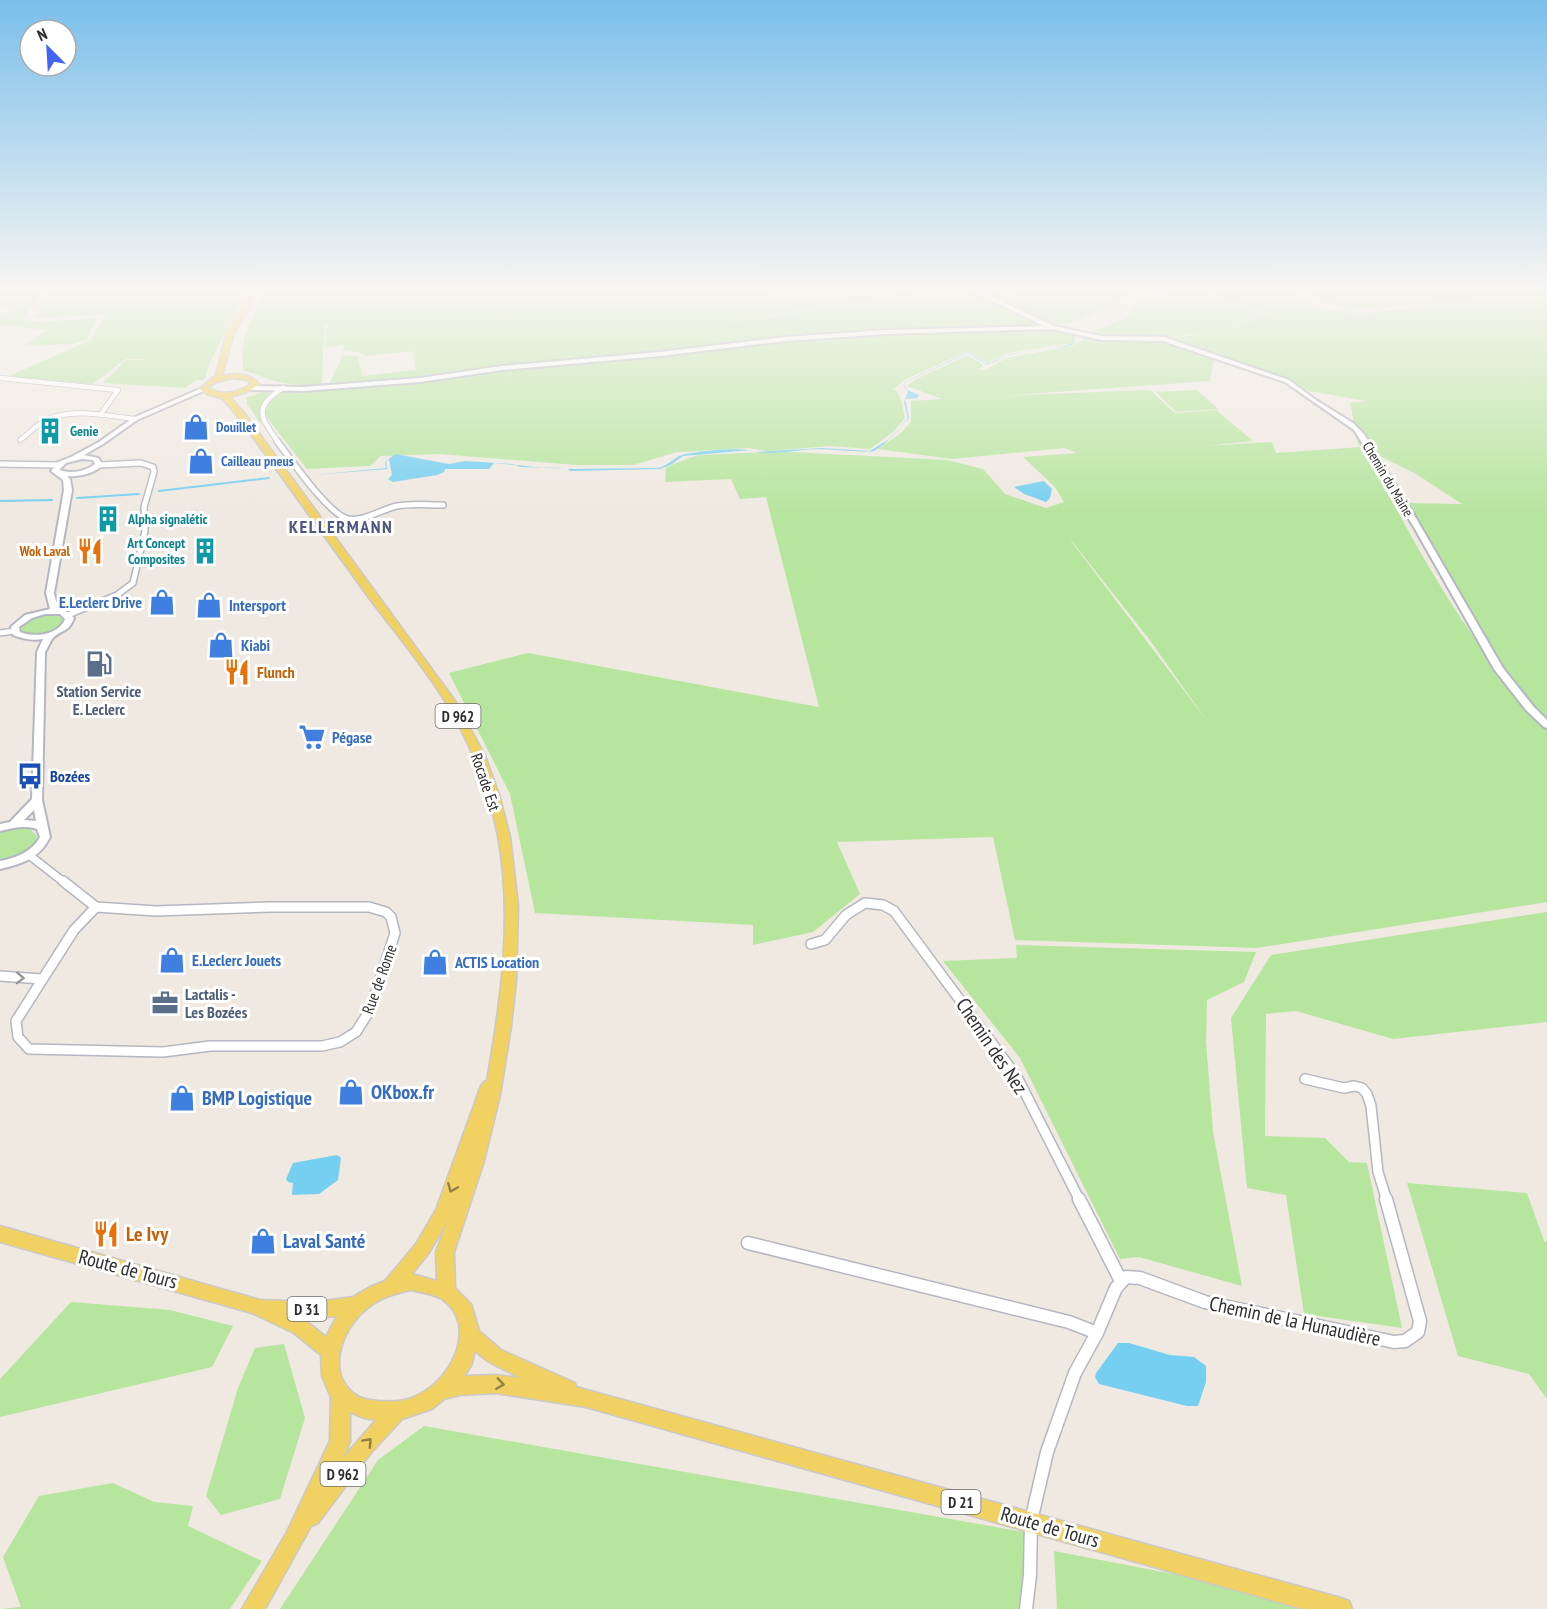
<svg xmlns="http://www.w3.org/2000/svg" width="1547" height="1609" font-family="'PT Sans Narrow',sans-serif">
<rect width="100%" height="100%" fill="#efe9e1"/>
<!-- green -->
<g fill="#b6e59e" fill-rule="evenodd">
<path d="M 0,291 L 43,291 L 23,320 L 40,322 L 97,318 L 86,340 L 72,344 L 24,346 L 48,330 L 0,325 L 0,316 L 16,308 L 0,306 Z"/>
<path d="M 51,291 L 247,291 L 211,360 L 204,380 L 195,380 L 186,388 L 103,383 L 126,360 L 164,359 L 125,359 L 93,384 L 7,377 L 91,340 L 104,315 L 35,318 Z"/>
<path d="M 266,291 L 877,291 L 886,293 L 867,301 L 693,327 L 871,302 L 906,291 L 970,291 L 1047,326 L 882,330 L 803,336 L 573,362 L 724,348 L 786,340 L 937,331 L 1047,328 L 1063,331 L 1076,337 L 1073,343 L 1008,353 L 987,363 L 968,351 L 904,380 L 894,389 L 900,396 L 905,418 L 893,432 L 870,449 L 829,446 L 772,451 L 947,460 L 983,469 L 1005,494 L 1046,508 L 1064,502 L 1055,487 L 1023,457 L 1077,453 L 1064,448 L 952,459 L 877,449 L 900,434 L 911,422 L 911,401 L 942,399 L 907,386 L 916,379 L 968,355 L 983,365 L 978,370 L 986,370 L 1006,358 L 1072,346 L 1087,338 L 1167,342 L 1214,358 L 1210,381 L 1000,396 L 1150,390 L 1175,413 L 1216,410 L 1253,441 L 1206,446 L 1272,442 L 1276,453 L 1362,447 L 1358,444 L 1350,403 L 1367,401 L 1309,391 L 1281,377 L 1176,341 L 1173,338 C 1207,334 1236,328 1267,314 L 1204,291 L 1292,291 L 1305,296 L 1302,300 L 1329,311 L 1338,309 L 1355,314 L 1505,298 L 1349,310 L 1297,291 L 1547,292 L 1547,720 C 1533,705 1514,691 1503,674 C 1465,619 1444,556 1406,503 L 1462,504 L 1416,474 L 1364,448 C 1404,525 1446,603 1499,672 C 1514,692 1528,712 1547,727 L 1547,902 L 1257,948 L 1015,940 L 993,837 L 837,842 L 860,894 L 813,932 L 753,945 L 753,925 L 535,913 L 510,794 L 449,673 L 528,653 L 819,707 L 766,497 L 740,499 L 731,479 L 665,482 L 666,467 L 698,455 L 771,452 L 749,448 L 677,452 L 633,465 L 576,465 L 440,454 L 381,456 L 370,466 L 307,469 L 265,415 C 268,388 297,388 319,386 C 303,386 287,384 271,380 C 261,377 254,373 244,371 C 238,340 252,318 266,291 ZM 324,324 L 327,325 L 325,347 L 344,345 L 343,351 L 359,352 L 365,356 L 413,351 L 416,370 L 362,376 L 358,356 L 342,355 C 340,367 331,374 330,385 L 431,377 L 568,362 L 423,382 L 322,386 ZM 1071,540 L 1149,639 L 1207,721 L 1071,541 Z"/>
<path d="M 975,291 L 1149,291 C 1140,294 1130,295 1122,299 C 1099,309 1078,327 1052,323 Z"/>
<path d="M 1180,291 L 1198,291 L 1265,315 C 1249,320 1232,328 1215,331 C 1190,336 1111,343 1089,333 L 1128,317 L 1134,303 Z"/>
<path d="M 1197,390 L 1218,409 L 1176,412 L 1156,392 Z"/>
<path d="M 263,392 L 271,393 L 260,407 L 261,424 L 247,404 L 246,398 Z"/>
<path d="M 42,615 L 55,615 L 63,618 L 63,621 C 55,634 36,638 22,632 L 22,626 L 29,620 Z"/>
<path d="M 24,827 L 30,829 L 37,836 C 33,852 14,857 0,859 L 0,832 Z"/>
<path d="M 1547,912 L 1547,1022 L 1393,1039 L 1296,1011 L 1266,1014 L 1265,1136 L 1325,1138 L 1349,1162 L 1367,1163 L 1402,1328 L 1304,1314 L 1286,1195 L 1247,1188 L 1231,1018 L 1271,955 Z"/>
<path d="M 1016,945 L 1256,952 L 1244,982 L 1207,1000 L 1206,1042 L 1213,1132 L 1242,1286 L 1139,1257 L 1120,1259 L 1020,1058 L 943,961 L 1017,958 Z"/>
<path d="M 1407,1183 L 1527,1193 L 1544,1241 L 1547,1242 L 1547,1399 L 1529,1374 L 1458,1356 Z"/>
<path d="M 71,1302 L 170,1310 L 233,1326 L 212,1367 L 0,1417 L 0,1379 Z"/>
<path d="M 284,1344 L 305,1418 L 280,1499 L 221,1515 L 206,1496 L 238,1388 L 255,1348 Z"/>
<path d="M 424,1426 L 1030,1533 L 1027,1609 L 280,1609 L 378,1460 Z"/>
<path d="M 113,1483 L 154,1502 L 193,1506 L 188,1526 L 262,1561 L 230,1609 L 0,1609 L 21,1607 L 3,1557 L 39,1496 Z"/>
<path d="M 1054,1551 L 1298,1598 L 1301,1609 L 1057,1609 Z"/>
</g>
<!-- water -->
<g fill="#75cff0">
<path d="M 1077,341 L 1070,346 L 1011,354 L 987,365 L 968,353 L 908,381 L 904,385 L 907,390 L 919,395 L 917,398 L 905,399 L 909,418 C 897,430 889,442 874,451 C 869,453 827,449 818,449 C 800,449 765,457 750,450 L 683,456 L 672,464 L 660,469 L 570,471 L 568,469 L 658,468 C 668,466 673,458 682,455 C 698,451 742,446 756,452 L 821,448 L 870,451 L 892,437 L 908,418 L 904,402 L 908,392 L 903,385 L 909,380 L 968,352 L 987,364 C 1018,347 1047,354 1077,341 Z"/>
<path d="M 395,454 L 449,464 L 465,461 L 513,464 L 520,467 L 565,468 C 541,469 518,465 494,463 L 489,469 L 445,469 L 444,472 L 437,475 L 393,482 L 388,479 L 392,475 L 389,459 L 386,462 L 387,469 L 312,475 L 386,468 L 385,462 Z"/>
<path d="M 1044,481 L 1052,489 L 1050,498 L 1046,502 L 1024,494 L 1014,487 Z"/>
<path d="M 337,1155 L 341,1158 L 338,1180 L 319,1194 L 292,1195 L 293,1183 L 288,1182 L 286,1179 L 293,1163 Z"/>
<path d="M 1118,1343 L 1129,1343 L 1170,1355 L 1194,1357 L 1206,1366 L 1206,1382 L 1198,1406 L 1187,1406 L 1099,1384 L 1095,1377 L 1096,1373 Z"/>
</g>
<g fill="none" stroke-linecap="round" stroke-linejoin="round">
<!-- stream -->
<g stroke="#75cff0" stroke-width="2">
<path d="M 159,491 L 269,478"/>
<path d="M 77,498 L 139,494"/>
<path d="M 0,501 L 52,500"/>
</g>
<!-- street-far4 casing -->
<g stroke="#b4b7c1" stroke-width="6">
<g id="street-far4">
<path d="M 0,378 L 118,390 L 100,415"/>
<path d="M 20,440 C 29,434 36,425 46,420 C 72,407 108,416 135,419"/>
<path d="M 278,442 C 261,418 252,407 283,388"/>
</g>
</g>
<!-- street-far3 casing -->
<g stroke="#b4b7c1" stroke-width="8">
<g id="street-far3">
<path d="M 277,441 C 290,458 328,514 348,519 C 363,522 382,509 397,506 C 412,503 428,505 443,505"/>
<path d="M 0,464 L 57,465"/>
<path d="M 68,615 L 117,595 L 133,583 L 145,531 L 144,507 L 154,472 L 153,467 L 141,463 L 99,465"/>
<path d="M 0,633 L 14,631"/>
</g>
</g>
<!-- street-far2 casing -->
<g stroke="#b4b7c1" stroke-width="10">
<path id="street-far2" d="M 29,855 L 65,883"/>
</g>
<!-- street-far1 casing -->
<g stroke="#b4b7c1" stroke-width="12">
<g id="street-far1">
<path d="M 63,881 L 96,907"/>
<path d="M 96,907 L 156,911 L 270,907 L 369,907 L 386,912 L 391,917 L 395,933 L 370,1010 L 356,1032 L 340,1042 L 322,1046 L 210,1046 L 163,1052 L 29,1049 L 18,1037 L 16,1021 L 74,930 Z"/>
<path d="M 811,944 L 825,940 L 846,915 L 865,903 L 883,905 L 894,911 L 1017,1077 L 1080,1201"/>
<path d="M 0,976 L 41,979"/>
<path d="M 1305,1079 L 1344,1088 L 1354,1086 L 1362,1088 L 1367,1094 L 1371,1106 L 1378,1172 L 1387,1201"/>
</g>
</g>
<!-- street casing -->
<g stroke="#b4b7c1" stroke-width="15">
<g id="street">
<path d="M 1079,1199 L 1121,1281"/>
<path d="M 748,1243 L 1069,1322 L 1097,1333"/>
<path d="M 1026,1609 L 1030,1575 L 1031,1521 L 1047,1452 L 1075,1373 L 1097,1333 L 1116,1288 L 1126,1277 L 1140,1278 L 1205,1302 L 1394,1342 L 1405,1341 L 1418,1332 L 1420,1321 L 1386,1199"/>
</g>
</g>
<!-- secondary casing -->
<g stroke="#b4b7c1" stroke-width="4">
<g id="secondary">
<path d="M 971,291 L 979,291 L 1054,326 L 1101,336 L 1164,337 L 1289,380 L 1316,400 L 1353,423 L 1364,434 L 1413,513 L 1503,668 L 1533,706 L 1547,720 L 1547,728 L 1544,727 L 1526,710 L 1494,669 L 1415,529 L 1354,430 L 1285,382 L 1163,341 L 1101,340 L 1052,329 L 886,334 L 786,341 L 660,356 L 502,370 L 420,382 L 303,391 L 249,390 L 246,388 L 249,386 L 303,387 L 420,378 L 502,366 L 660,352 L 786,337 L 886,330 L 1044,326 Z"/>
<path d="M 204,387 L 207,389 L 206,390 L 137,420 L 103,444 L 84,455 L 98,458 L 103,465 C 93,474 80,477 67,476 L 70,479 L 72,490 L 54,593 C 59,615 61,604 74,618 C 68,634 61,629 53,638 C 50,641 48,648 45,652 L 42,800 L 50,837 C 40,858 22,864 0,869 L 0,861 C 16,858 32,852 40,837 L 37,829 C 24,825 13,828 0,831 L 0,824 L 10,822 L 32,799 L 37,652 L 43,639 C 33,641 23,639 13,635 L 11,627 L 25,615 L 50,609 L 46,593 L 64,490 L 63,480 L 51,471 L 58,462 L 71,457 L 99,442 L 133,418 ZM 82,459 L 93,460 L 95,464 C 84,472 72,474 59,470 L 66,463 ZM 45,614 L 60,614 L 65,619 C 59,635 35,638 20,632 L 19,627 L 32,618 ZM 34,810 L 36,821 L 24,820 Z"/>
</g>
</g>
<!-- primary casing -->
<g stroke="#c9c9c9" stroke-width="3">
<path id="primary" d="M 252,291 L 258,291 L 233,335 L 222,376 C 236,373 249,373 259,384 L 247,392 L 230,397 L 245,414 L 455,701 L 485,756 L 499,795 L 510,837 L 518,905 L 516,980 L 511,1026 L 500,1095 L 484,1161 L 454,1252 L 455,1288 L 471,1304 L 479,1331 L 501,1350 L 575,1383 L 576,1387 L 1341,1598 L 1349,1601 L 1352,1609 L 1303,1609 L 586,1407 L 496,1393 L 460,1395 L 444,1399 L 432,1409 L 402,1419 L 370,1454 L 318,1523 L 311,1526 L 265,1609 L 242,1609 L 287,1532 L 330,1441 L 331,1397 L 322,1376 L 321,1355 L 294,1333 L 252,1313 L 0,1242 L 0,1226 L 260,1300 L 317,1302 L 353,1297 L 370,1287 L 385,1281 L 416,1244 L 436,1210 L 481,1086 L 484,1082 L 487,1081 C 501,1001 513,917 498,836 C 489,789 470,742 445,701 C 422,664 393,630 367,595 C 325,536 282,477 239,418 L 223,399 L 207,394 L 200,389 L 216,375 L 226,335 ZM 231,378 L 247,380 L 251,384 C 238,393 222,396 208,388 L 214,383 ZM 447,1222 L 436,1252 L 437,1281 L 412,1274 L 428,1254 ZM 411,1290 C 420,1292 434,1294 442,1299 C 479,1325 452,1379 418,1395 C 405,1402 393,1402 378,1401 C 369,1400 360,1399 353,1393 C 325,1369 344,1325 369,1307 C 381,1297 396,1293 411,1290 ZM 337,1316 L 326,1337 L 306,1321 L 298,1317 L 317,1318 ZM 475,1351 L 489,1362 L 521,1378 L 496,1375 L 464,1376 L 471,1366 ZM 350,1412 L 364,1418 L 376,1420 L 343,1458 L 350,1442 Z"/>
</g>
<!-- street-far4 -->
<use href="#street-far4" stroke="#fff" stroke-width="4.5"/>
<!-- street-far3 -->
<use href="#street-far3" stroke="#fff" stroke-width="5"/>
<!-- street-far2 -->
<use href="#street-far2" stroke="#fff" stroke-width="7"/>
<!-- street-far1 -->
<use href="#street-far1" stroke="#fff" stroke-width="9"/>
<!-- street -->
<use href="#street" stroke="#fff" stroke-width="12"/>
<!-- secondary -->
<use href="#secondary" fill="#fff" fill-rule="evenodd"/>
<!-- primary -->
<use href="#primary" fill="#f2d163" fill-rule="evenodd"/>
</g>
<!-- one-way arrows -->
<defs><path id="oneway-chevron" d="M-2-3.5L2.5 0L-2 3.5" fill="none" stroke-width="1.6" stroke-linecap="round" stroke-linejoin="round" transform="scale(1.5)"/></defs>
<use stroke="#969696" href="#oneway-chevron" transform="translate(20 978) rotate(2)"/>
<g stroke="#908048">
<use href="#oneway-chevron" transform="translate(452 1188) rotate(112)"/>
<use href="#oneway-chevron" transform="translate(500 1384) rotate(8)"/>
<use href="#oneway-chevron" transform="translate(368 1442) rotate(-47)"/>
</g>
<!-- sky -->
<linearGradient id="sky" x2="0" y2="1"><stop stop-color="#7abfeb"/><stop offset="0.56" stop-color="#f8f5f2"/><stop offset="1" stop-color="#f8f5f2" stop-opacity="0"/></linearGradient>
<rect width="1547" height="516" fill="url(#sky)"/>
<!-- icons -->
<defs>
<g id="shop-bare" transform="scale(2.07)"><path d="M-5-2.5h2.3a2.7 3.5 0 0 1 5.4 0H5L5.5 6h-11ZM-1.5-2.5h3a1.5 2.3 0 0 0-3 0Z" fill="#3f7fe0" stroke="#fff" stroke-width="2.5" paint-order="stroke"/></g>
<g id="building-bare" transform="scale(2.07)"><path d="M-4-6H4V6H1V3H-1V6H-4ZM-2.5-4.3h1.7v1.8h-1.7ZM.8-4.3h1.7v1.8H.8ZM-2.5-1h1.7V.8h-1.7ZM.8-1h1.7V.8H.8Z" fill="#0f9aa8" stroke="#fff" stroke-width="2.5" paint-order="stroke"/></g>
<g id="restaurant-bare" transform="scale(2.07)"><path d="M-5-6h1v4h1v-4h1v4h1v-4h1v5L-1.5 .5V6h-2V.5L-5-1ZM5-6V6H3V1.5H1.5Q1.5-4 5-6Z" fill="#e8710a" stroke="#fff" stroke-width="2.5" paint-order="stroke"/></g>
<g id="fuel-bare" transform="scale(2.07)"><path d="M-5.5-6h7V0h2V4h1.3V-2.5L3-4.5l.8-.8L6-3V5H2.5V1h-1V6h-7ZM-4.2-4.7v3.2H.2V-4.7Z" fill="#5c6f8a" stroke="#fff" stroke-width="2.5" paint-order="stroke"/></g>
<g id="supermarket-bare" transform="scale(2.07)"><path d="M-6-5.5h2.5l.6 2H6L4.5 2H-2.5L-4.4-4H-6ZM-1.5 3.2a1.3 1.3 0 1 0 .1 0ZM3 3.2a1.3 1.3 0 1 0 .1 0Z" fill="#3f7fe0" stroke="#fff" stroke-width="2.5" paint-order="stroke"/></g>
<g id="bus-bare" transform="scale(2.07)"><path d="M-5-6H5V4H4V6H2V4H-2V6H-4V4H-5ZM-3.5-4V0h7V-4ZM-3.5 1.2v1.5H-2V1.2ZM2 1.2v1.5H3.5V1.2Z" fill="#1a4fb4" stroke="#fff" stroke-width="2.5" paint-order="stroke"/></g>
<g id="office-bare" transform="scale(2.07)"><path d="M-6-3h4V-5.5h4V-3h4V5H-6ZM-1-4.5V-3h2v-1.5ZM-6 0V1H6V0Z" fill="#5c6f8a" stroke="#fff" stroke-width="2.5" paint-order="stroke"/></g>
</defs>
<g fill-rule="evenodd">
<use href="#shop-bare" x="196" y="427"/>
<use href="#building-bare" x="50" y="431"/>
<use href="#shop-bare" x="201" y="461"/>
<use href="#building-bare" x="108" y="519"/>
<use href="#restaurant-bare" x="90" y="551"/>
<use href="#building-bare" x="205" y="551"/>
<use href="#shop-bare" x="162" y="602"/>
<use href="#shop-bare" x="209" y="605"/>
<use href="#shop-bare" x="221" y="645"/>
<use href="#fuel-bare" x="99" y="664"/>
<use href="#restaurant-bare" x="237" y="672"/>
<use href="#supermarket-bare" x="312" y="737"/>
<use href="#bus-bare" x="30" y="776"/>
<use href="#shop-bare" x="172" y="960"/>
<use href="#shop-bare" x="435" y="962"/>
<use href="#office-bare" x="165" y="1003"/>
<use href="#shop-bare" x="351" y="1092"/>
<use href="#shop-bare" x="182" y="1098"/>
<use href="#restaurant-bare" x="106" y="1234"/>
<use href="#shop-bare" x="263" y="1241"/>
</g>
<g text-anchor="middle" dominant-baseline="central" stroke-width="6" stroke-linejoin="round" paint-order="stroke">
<!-- far-shop labels -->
<g font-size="14" font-weight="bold" fill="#366cbe" stroke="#fff" text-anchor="start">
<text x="216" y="427">Douillet</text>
<text x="221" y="461">Cailleau pneus</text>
</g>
<!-- far-culture labels -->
<g font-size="14" font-weight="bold" fill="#0d838f" stroke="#fff" text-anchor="start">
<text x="70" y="431">Genie</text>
<text x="128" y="519">Alpha signalétic</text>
<text x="185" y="543" text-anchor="end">Art Concept<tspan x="185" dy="16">Composites</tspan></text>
</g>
<!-- far-street labels -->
<g font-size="14" fill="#2e2e2e" stroke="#fff">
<text transform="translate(1388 479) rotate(59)">Chemin du Maine</text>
</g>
<!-- far-food labels -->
<g font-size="14" font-weight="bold" fill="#c56008" stroke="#fff" text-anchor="end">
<text x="70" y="551">Wok Laval</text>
</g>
<!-- shield labels -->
<g fill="#fff" stroke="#6d6d6d" stroke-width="1.5">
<rect x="435.5" y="704" width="45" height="24" rx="4.5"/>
<rect x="287.5" y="1297" width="39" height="24" rx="4.5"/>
<rect x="320.5" y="1462" width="45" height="24" rx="4.5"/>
<rect x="941.5" y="1490" width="39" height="24" rx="4.5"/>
</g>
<g font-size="15" font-weight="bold" fill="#2e2e2e">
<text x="458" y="716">D 962</text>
<text x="307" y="1309">D 31</text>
<text x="343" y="1474">D 962</text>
<text x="961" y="1502">D 21</text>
</g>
<!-- shop labels -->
<g font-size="16" font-weight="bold" fill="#366cbe" stroke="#fff" text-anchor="start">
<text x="142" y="602" text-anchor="end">E.Leclerc Drive</text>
<text x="229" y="605">Intersport</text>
<text x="241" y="645">Kiabi</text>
<text x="332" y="737">Pégase</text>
<text x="192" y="960">E.Leclerc Jouets</text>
<text x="455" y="962">ACTIS Location</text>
</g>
<!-- food labels -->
<g font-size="16" font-weight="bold" fill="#c56008" stroke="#fff" text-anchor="start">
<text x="257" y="672">Flunch</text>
</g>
<!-- service labels -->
<g font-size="16" font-weight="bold" fill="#4e5e75" stroke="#fff">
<text x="99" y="691">Station Service<tspan x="99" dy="18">E. Leclerc</tspan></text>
<text x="185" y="994" text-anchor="start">Lactalis -<tspan x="185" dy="18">Les Bozées</tspan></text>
</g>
<!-- transit labels -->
<g font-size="16" font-weight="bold" fill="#164399" stroke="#fff" text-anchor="start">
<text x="50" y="776">Bozées</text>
</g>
<!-- street labels -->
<g font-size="16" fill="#2e2e2e" stroke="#fff">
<text transform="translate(486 782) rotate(71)">Rocade Est</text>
<text transform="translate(379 979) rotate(-70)">Rue de Rome</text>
</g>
<!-- far-district labels -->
<g font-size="18" font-weight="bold" letter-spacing="1.5" fill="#4d5680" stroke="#fff">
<text x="341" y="526">KELLERMANN</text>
</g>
<!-- near-street labels -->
<g font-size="20" fill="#2e2e2e" stroke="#fff">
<text transform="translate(992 1046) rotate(56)">Chemin des Nez</text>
<text transform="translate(128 1269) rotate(15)">Route de Tours</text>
<text transform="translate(1295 1321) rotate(12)">Chemin de la Hunaudière</text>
<text transform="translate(1050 1527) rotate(16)">Route de Tours</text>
</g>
<!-- near-shop labels -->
<g font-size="20" font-weight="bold" fill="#366cbe" stroke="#fff" text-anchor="start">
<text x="371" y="1092">OKbox.fr</text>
<text x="202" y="1098">BMP Logistique</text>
<text x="283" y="1241">Laval Santé</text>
</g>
<!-- near-food labels -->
<g font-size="20" font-weight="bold" fill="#c56008" stroke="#fff" text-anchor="start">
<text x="126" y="1234">Le Ivy</text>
</g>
</g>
<!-- north arrow -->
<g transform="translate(48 48) rotate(336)"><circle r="28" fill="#ffffff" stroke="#ababab" stroke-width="1.5"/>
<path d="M0-4.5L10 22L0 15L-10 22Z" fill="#4264fb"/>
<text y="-9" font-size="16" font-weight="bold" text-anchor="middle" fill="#2e2e2e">N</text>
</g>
</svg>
